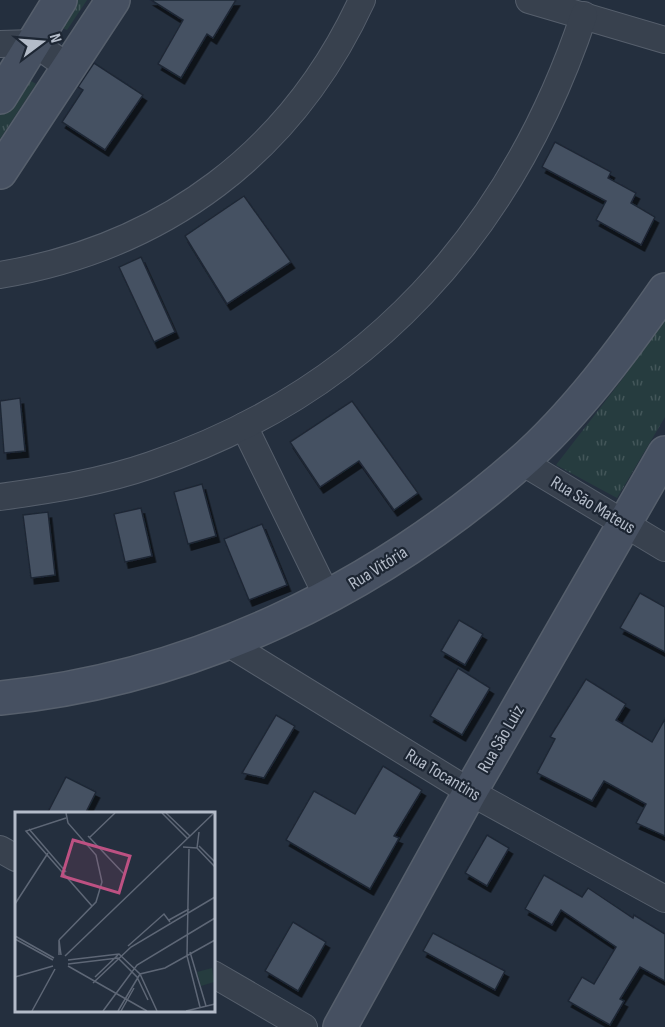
<svg xmlns="http://www.w3.org/2000/svg" width="665" height="1027" font-family="'Sofia Sans Condensed',sans-serif">
<defs>
<pattern id="grass-tufts" width="24" height="20" patternUnits="userSpaceOnUse" patternTransform="scale(1.5)"><rect width="24" height="20" fill="#263c3f"/><path d="M3 7l-1-3M5 7V3M7 7l1-3M15 17l-1-3M17 17v-4M19 17l1-3" fill="none" stroke="#435659"/></pattern>
<filter id="shadow"><feDropShadow dx="3.5" dy="6" stdDeviation="0" flood-color="#0009"/></filter>
</defs>
<rect width="100%" height="100%" fill="#242f3e"/>
<!-- grass -->
<g fill="url(#grass-tufts)">
<path d="M 69,0 L 87,0 L 67,30 L 54,24 Z"/>
<path d="M 23,76 L 36,84 L 0,139 L 0,112 Z"/>
<path d="M 665,314 L 665,417 L 617,498 L 556,465 L 624,377 Z"/>
</g>
<!-- building -->
<g fill="#455162" stroke="#1f2835" stroke-width="1.5" filter="url(#shadow)">
<path d="M 151,0 L 236,0 L 213,38 L 207,34 L 181,78 L 158,64 L 183,20 Z"/>
<path d="M 94,63 L 143,95 L 105,150 L 62,122 L 83,90 L 78,87 Z"/>
<path d="M 555,142 L 611,172 L 608,178 L 636,193 L 631,203 L 655,217 L 641,245 L 596,220 L 606,201 L 542,167 Z"/>
<path d="M 244,196 L 291,262 L 227,304 L 185,236 Z"/>
<path d="M 141,257 L 175,332 L 154,342 L 119,267 Z"/>
<path d="M 20,398 L 25,451 L 4,453 L 0,401 Z"/>
<path d="M 352,401 L 418,493 L 394,510 L 359,461 L 320,487 L 290,442 Z"/>
<path d="M 202,484 L 216,536 L 188,544 L 174,492 Z"/>
<path d="M 141,508 L 152,556 L 125,562 L 114,514 Z"/>
<path d="M 48,512 L 55,575 L 31,578 L 23,515 Z"/>
<path d="M 262,524 L 287,585 L 249,600 L 224,539 Z"/>
<path d="M 640,593 L 665,607 L 665,652 L 620,628 Z"/>
<path d="M 459,620 L 483,634 L 465,665 L 441,651 Z"/>
<path d="M 458,668 L 490,688 L 462,735 L 430,716 Z"/>
<path d="M 586,679 L 626,704 L 616,720 L 652,742 L 665,719 L 665,836 L 636,823 L 646,804 L 604,781 L 592,801 L 537,773 L 555,739 L 550,737 Z"/>
<path d="M 276,715 L 295,726 L 264,778 L 242,773 Z"/>
<path d="M 383,766 L 422,790 L 394,836 L 399,838 L 370,889 L 286,840 L 314,791 L 355,814 Z"/>
<path d="M 66,777 L 96,792 L 85,814 L 47,814 Z"/>
<path d="M 487,835 L 509,848 L 487,886 L 465,873 Z"/>
<path d="M 544,875 L 582,897 L 588,888 L 633,918 L 634,915 L 665,934 L 665,981 L 640,967 L 620,999 L 624,1001 L 610,1025 L 568,1001 L 582,977 L 594,984 L 616,947 L 561,910 L 552,925 L 525,909 Z"/>
<path d="M 293,922 L 326,942 L 298,991 L 265,971 Z"/>
<path d="M 433,933 L 505,971 L 495,990 L 423,951 Z"/>
</g>
<g fill="none" stroke-linecap="round" stroke-linejoin="round">
<!-- street casing -->
<g stroke="#565f6c" stroke-width="28">
<g id="street">
<path d="M 529,0 L 665,40"/>
<path d="M 0,44 L 34,43 L 68,67"/>
<path d="M 0,275 C 165,247 292,152 362,0"/>
<path d="M 244,426 L 328,598"/>
<path d="M 522,462 L 665,548"/>
<path d="M 0,497 C 51,490 102,482 151,465 C 369,391 512,231 584,15"/>
<path d="M 226,642 L 470,792 L 665,899"/>
<path d="M 0,849 L 16,858"/>
<path d="M 213,974 L 304,1027"/>
</g>
</g>
<!-- secondary casing -->
<g stroke="#565f6c" stroke-width="36">
<g id="secondary">
<path d="M 0,97 L 60,0"/>
<path d="M 0,172 L 113,0"/>
<path d="M 0,698 C 193,679 375,590 520,463 C 574,416 624,349 665,290"/>
<path d="M 340,1027 L 470,792 L 665,453"/>
</g>
</g>
<!-- street -->
<use href="#street" stroke="#38414e" stroke-width="26"/>
<!-- secondary -->
<use href="#secondary" stroke="#465061" stroke-width="33"/>
</g>
<g text-anchor="middle" dominant-baseline="central" stroke-width="4.5" stroke-linejoin="round" paint-order="stroke">
<!-- street labels -->
<g font-size="18" fill="#b4bcc9" stroke="#1d2633">
<text transform="translate(593 505) rotate(31)">Rua São Mateus</text>
<text transform="translate(378 568) rotate(-32)">Rua Vitória</text>
<text transform="translate(501 739) rotate(-60)">Rua São Luiz</text>
<text transform="translate(443 775) rotate(31)">Rua Tocantins</text>
</g>
</g>
<!-- overview -->
<g transform="translate(15 812)">
<rect width="200" height="200" fill="#242f3e"/>
<path d="M 197,156 L 199,170 L 186,174 L 182,160 Z" fill="#263c3f"/>
<path fill="none" stroke="#5e6776" stroke-width="1.5" d="M 147,1 L 172,26M 151,1 L 175,24M 51,6 L 11,19 L 77,94M 14,17 L 51,60M 73,24 L 110,63M 74,26 L 100,1M 184,34 L 200,50M 168,35 L 182,36 L 184,20M 182,36 L 200,55M 174,37 L 172,144 L 185,195M 0,92 L 33,41M 154,108 L 174,97M 0,124 L 39,146M 0,127 L 38,148M 44,128 L 81,90 L 87,70 L 81,43 L 53,11 L 51,1M 113,134 L 149,102 L 155,110M 175,140 L 191,194M 44,143 L 44,128 L 46,143M 50,144 L 199,1M 53,148 L 104,142 L 125,162 L 142,199M 53,152 L 103,146 L 122,165 L 133,188M 53,154 L 132,199M 0,165 L 38,154M 80,165 L 103,143M 78,171 L 116,135 L 200,85M 17,199 L 40,157M 88,199 L 122,153 L 200,106M 103,199 L 125,162 L 150,156 L 200,128M 106,199 L 119,176M 171,199 L 200,192"/>
<path fill="#bd5182" fill-opacity="0.15" stroke="#bd5182" stroke-width="3" d="M 58,28 L 115,44 L 104,81 L 47,64 Z"/>
<rect width="200" height="200" fill="none" stroke="#b4bcc9" stroke-width="3"/>
</g>
<!-- north arrow -->
<g transform="translate(42 42) rotate(74)" stroke="#1d2633" stroke-width="4.5" paint-order="stroke">
<path d="M0-4.5L10 22L0 15L-10 22Z" fill="#b4bcc9"/>
<text y="-9" font-size="16" font-weight="bold" text-anchor="middle" fill="#b4bcc9">N</text>
</g>
</svg>
